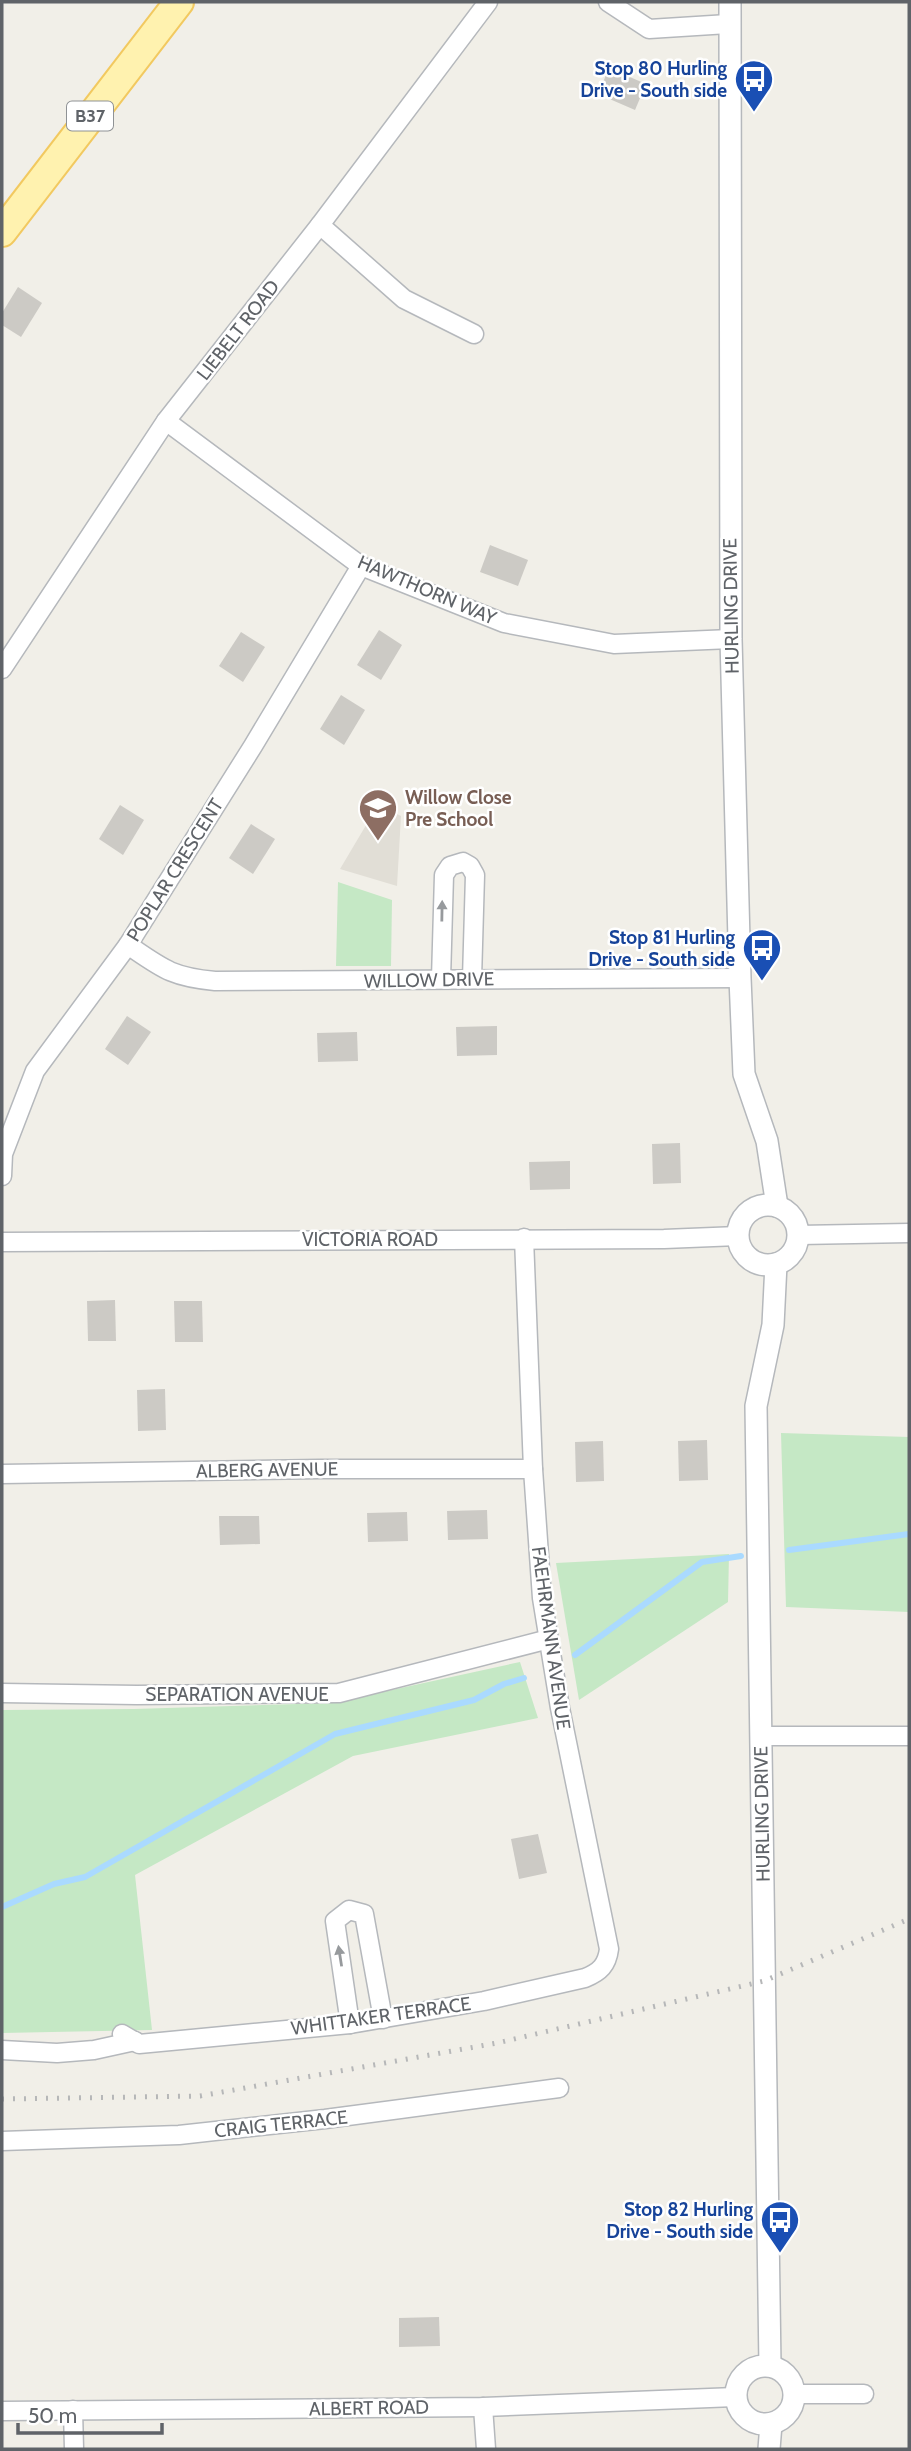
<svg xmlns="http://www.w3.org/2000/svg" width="911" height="2451" font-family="Cabin,sans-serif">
<rect width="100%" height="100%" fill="#f1efe8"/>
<!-- education -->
<path fill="#e1ded6" d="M 378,805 L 401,816 L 397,886 L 340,869 Z"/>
<!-- green -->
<g fill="#c5e8c5">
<path d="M 338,882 L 392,900 L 391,966 L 336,966 Z"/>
<path d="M 781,1433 L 909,1437 L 909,1612 L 786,1607 Z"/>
<path d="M 729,1554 L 728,1602 L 579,1700 L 556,1563 Z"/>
<path d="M 520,1662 L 538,1718 L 353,1756 L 135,1875 L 152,2030 L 2,2033 L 2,1710 L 134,1709 L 332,1703 Z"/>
</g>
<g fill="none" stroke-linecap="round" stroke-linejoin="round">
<!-- stream -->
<g stroke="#aadaff" stroke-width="6">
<path d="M 789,1550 L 909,1534"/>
<path d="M 575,1655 L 702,1562 L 741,1556"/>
<path d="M 2,1907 L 54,1884 L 85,1877 L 335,1734 L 474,1700 L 504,1684 L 524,1678"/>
</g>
</g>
<!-- building -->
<g fill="#cccac5">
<path d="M 609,68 L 646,84 L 635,110 L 598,94 Z"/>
<path d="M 18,287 L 42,303 L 21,337 L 2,325 L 2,313 Z"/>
<path d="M 490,545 L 528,560 L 518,586 L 480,572 Z"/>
<path d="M 379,630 L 402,645 L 381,680 L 357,665 Z"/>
<path d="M 241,632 L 265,647 L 243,682 L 219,666 Z"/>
<path d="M 341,695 L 365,710 L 344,745 L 320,729 Z"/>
<path d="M 120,805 L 144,820 L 123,855 L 99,839 Z"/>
<path d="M 251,824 L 275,839 L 253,874 L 229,858 Z"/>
<path d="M 127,1016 L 151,1032 L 128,1065 L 105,1049 Z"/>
<path d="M 497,1026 L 497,1055 L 457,1056 L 456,1027 Z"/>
<path d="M 357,1032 L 358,1061 L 318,1062 L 317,1033 Z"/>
<path d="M 680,1143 L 681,1183 L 653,1184 L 652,1144 Z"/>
<path d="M 570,1161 L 570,1189 L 530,1190 L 529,1162 Z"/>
<path d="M 115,1300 L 116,1341 L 88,1341 L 87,1301 Z"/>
<path d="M 174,1301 L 202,1301 L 203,1342 L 175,1342 Z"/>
<path d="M 165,1389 L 166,1430 L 138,1431 L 137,1390 Z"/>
<path d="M 707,1440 L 708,1480 L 679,1481 L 678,1441 Z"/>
<path d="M 603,1441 L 604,1481 L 576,1482 L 575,1442 Z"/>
<path d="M 487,1510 L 488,1539 L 448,1540 L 447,1511 Z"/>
<path d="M 407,1512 L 408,1541 L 368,1542 L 367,1513 Z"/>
<path d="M 219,1516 L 259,1516 L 260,1544 L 220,1545 Z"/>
<path d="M 538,1834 L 547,1873 L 519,1879 L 511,1839 Z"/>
<path d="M 439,2317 L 440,2346 L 399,2347 L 399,2318 Z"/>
</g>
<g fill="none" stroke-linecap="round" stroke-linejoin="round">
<!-- minor casing -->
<g stroke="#b5b8bc" stroke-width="21">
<g id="minor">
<path d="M 608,2 L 649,29 L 728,24"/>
<path d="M 320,225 L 404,299 L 474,334"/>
<path d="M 166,421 L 361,566 L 504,623 L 614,644 L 731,639"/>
<path d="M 2,669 L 166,421 L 320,225 L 488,2"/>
<path d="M 128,945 C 163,969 172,977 215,981 L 740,978"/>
<path d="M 441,979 L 444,875 L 450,866 L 463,862 L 470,866 L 475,875 L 472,979"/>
<path d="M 2,1176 L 3,1154 L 35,1071 L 128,945 L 253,746 L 361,566"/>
<path d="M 799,1235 L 909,1233"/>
<path d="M 2,1242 L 664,1239 L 738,1236"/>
<path d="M 2,1474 L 321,1469 L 533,1469"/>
<path d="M 2,1693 L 137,1695 L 339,1693 L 549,1639"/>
<path d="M 761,1736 L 909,1736"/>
<path d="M 350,2024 L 335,1921 L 349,1910 L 364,1914 L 383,2019"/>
<path d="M 122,2034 L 139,2044 L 350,2024 L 484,2001 L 585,1978 C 600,1972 607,1965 609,1949 L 560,1708 L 542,1598 L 533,1469 L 524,1238"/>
<path d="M 2,2050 L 57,2053 L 94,2050 L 135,2041"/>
<path d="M 2,2141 L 179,2135 L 325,2119 L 559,2088"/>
<path d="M 795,2394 L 864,2394"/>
<path d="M 483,2407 L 486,2449"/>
<path d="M 73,2410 L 74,2449"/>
<path d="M 2,2411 L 483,2407 L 735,2397"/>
</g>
</g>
<!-- tertiary casing -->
<g stroke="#b5b8bc" stroke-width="24">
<g id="tertiary">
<path d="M 730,2 L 731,639 L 740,978 L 744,1074 L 767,1141 L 777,1206"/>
<circle cx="768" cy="1235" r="30"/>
<circle cx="765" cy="2395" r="29"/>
<path d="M 770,2366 L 756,1406 L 773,1325 L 776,1264"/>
<path d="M 769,2449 L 771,2424"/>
</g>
</g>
<!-- primary casing -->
<g stroke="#f2c960" stroke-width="32">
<path id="primary" d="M 2,232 L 179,2"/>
</g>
<!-- minor -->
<use href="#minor" stroke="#fff" stroke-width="18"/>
<!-- tertiary -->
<use href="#tertiary" stroke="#fff" stroke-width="21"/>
<!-- primary -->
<use href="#primary" stroke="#fff2af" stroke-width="28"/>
<!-- rail -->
<path stroke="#b6b7b8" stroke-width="5" stroke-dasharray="2 9" stroke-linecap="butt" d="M 2,2099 L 200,2096 L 497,2043 L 764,1981 L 909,1919"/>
</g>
<!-- one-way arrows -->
<defs><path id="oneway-solid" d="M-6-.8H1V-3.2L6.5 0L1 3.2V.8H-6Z" transform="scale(1.75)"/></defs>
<g fill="#979a9d">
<use href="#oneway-solid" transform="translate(442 911) rotate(-89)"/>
<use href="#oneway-solid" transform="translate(340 1956) rotate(-99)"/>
</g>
<!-- icons -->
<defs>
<g id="bus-pin" transform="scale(2.0125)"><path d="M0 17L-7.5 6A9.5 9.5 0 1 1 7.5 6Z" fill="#1a4fb4" stroke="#fff"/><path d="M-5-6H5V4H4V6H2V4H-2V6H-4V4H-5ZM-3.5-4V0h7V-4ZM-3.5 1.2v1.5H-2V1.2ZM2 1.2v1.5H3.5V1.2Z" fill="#fff"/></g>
<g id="school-pin" transform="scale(2.0125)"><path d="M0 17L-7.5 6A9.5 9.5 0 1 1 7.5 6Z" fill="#8d6e63" stroke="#fff"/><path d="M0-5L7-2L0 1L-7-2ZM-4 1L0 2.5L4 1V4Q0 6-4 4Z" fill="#fff"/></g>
</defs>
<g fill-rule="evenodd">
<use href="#bus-pin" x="754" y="79"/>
<use href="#school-pin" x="378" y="808"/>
<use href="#bus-pin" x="762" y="948"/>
<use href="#bus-pin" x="780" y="2220"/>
</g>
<g text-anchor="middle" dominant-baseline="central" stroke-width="5" stroke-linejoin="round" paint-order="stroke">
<!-- shield labels -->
<rect fill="#fff" stroke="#8f9295" stroke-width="2" x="67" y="101.5" width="46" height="29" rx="5"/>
<g font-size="18" font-weight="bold" fill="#5f6368">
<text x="90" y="116">B37</text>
</g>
<!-- transit labels -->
<g font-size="19" font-weight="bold" fill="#164399" stroke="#fff" text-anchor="end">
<text x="727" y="68">Stop 80 Hurling<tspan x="727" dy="22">Drive - South side</tspan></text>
<text x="735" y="937">Stop 81 Hurling<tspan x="735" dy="22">Drive - South side</tspan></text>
<text x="753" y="2209">Stop 82 Hurling<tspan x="753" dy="22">Drive - South side</tspan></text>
</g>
<!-- street labels -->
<g font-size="19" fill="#5f6368" stroke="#fff">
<text transform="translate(238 330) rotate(-52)">LIEBELT ROAD</text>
<text transform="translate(427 590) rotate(23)">HAWTHORN WAY</text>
<text transform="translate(731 606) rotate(-91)">HURLING DRIVE</text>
<text transform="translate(175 870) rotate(-58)">POPLAR CRESCENT</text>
<text transform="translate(429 980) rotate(-1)">WILLOW DRIVE</text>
<text x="370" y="1239">VICTORIA ROAD</text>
<text transform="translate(267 1470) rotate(-1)">ALBERG AVENUE</text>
<text transform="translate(551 1638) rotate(82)">FAEHRMANN AVENUE</text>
<text x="237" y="1694">SEPARATION AVENUE</text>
<text transform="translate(762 1814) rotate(-91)">HURLING DRIVE</text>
<text transform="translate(381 2016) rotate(-8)">WHITTAKER TERRACE</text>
<text transform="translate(281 2124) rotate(-6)">CRAIG TERRACE</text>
<text transform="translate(369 2408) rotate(-1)">ALBERT ROAD</text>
</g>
<!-- education labels -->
<g font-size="19" font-weight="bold" fill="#785e54" stroke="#fff" text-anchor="start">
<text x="405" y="797">Willow Close<tspan x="405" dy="22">Pre School</tspan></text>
</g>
</g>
<!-- border -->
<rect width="911" height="2451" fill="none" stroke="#5f6368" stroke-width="7"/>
<!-- scale -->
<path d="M18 2423v10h144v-10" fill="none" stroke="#5f6368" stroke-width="3.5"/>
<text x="28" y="2423" font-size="21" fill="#5f6368" stroke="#ffffff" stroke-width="5" paint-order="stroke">50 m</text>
</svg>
